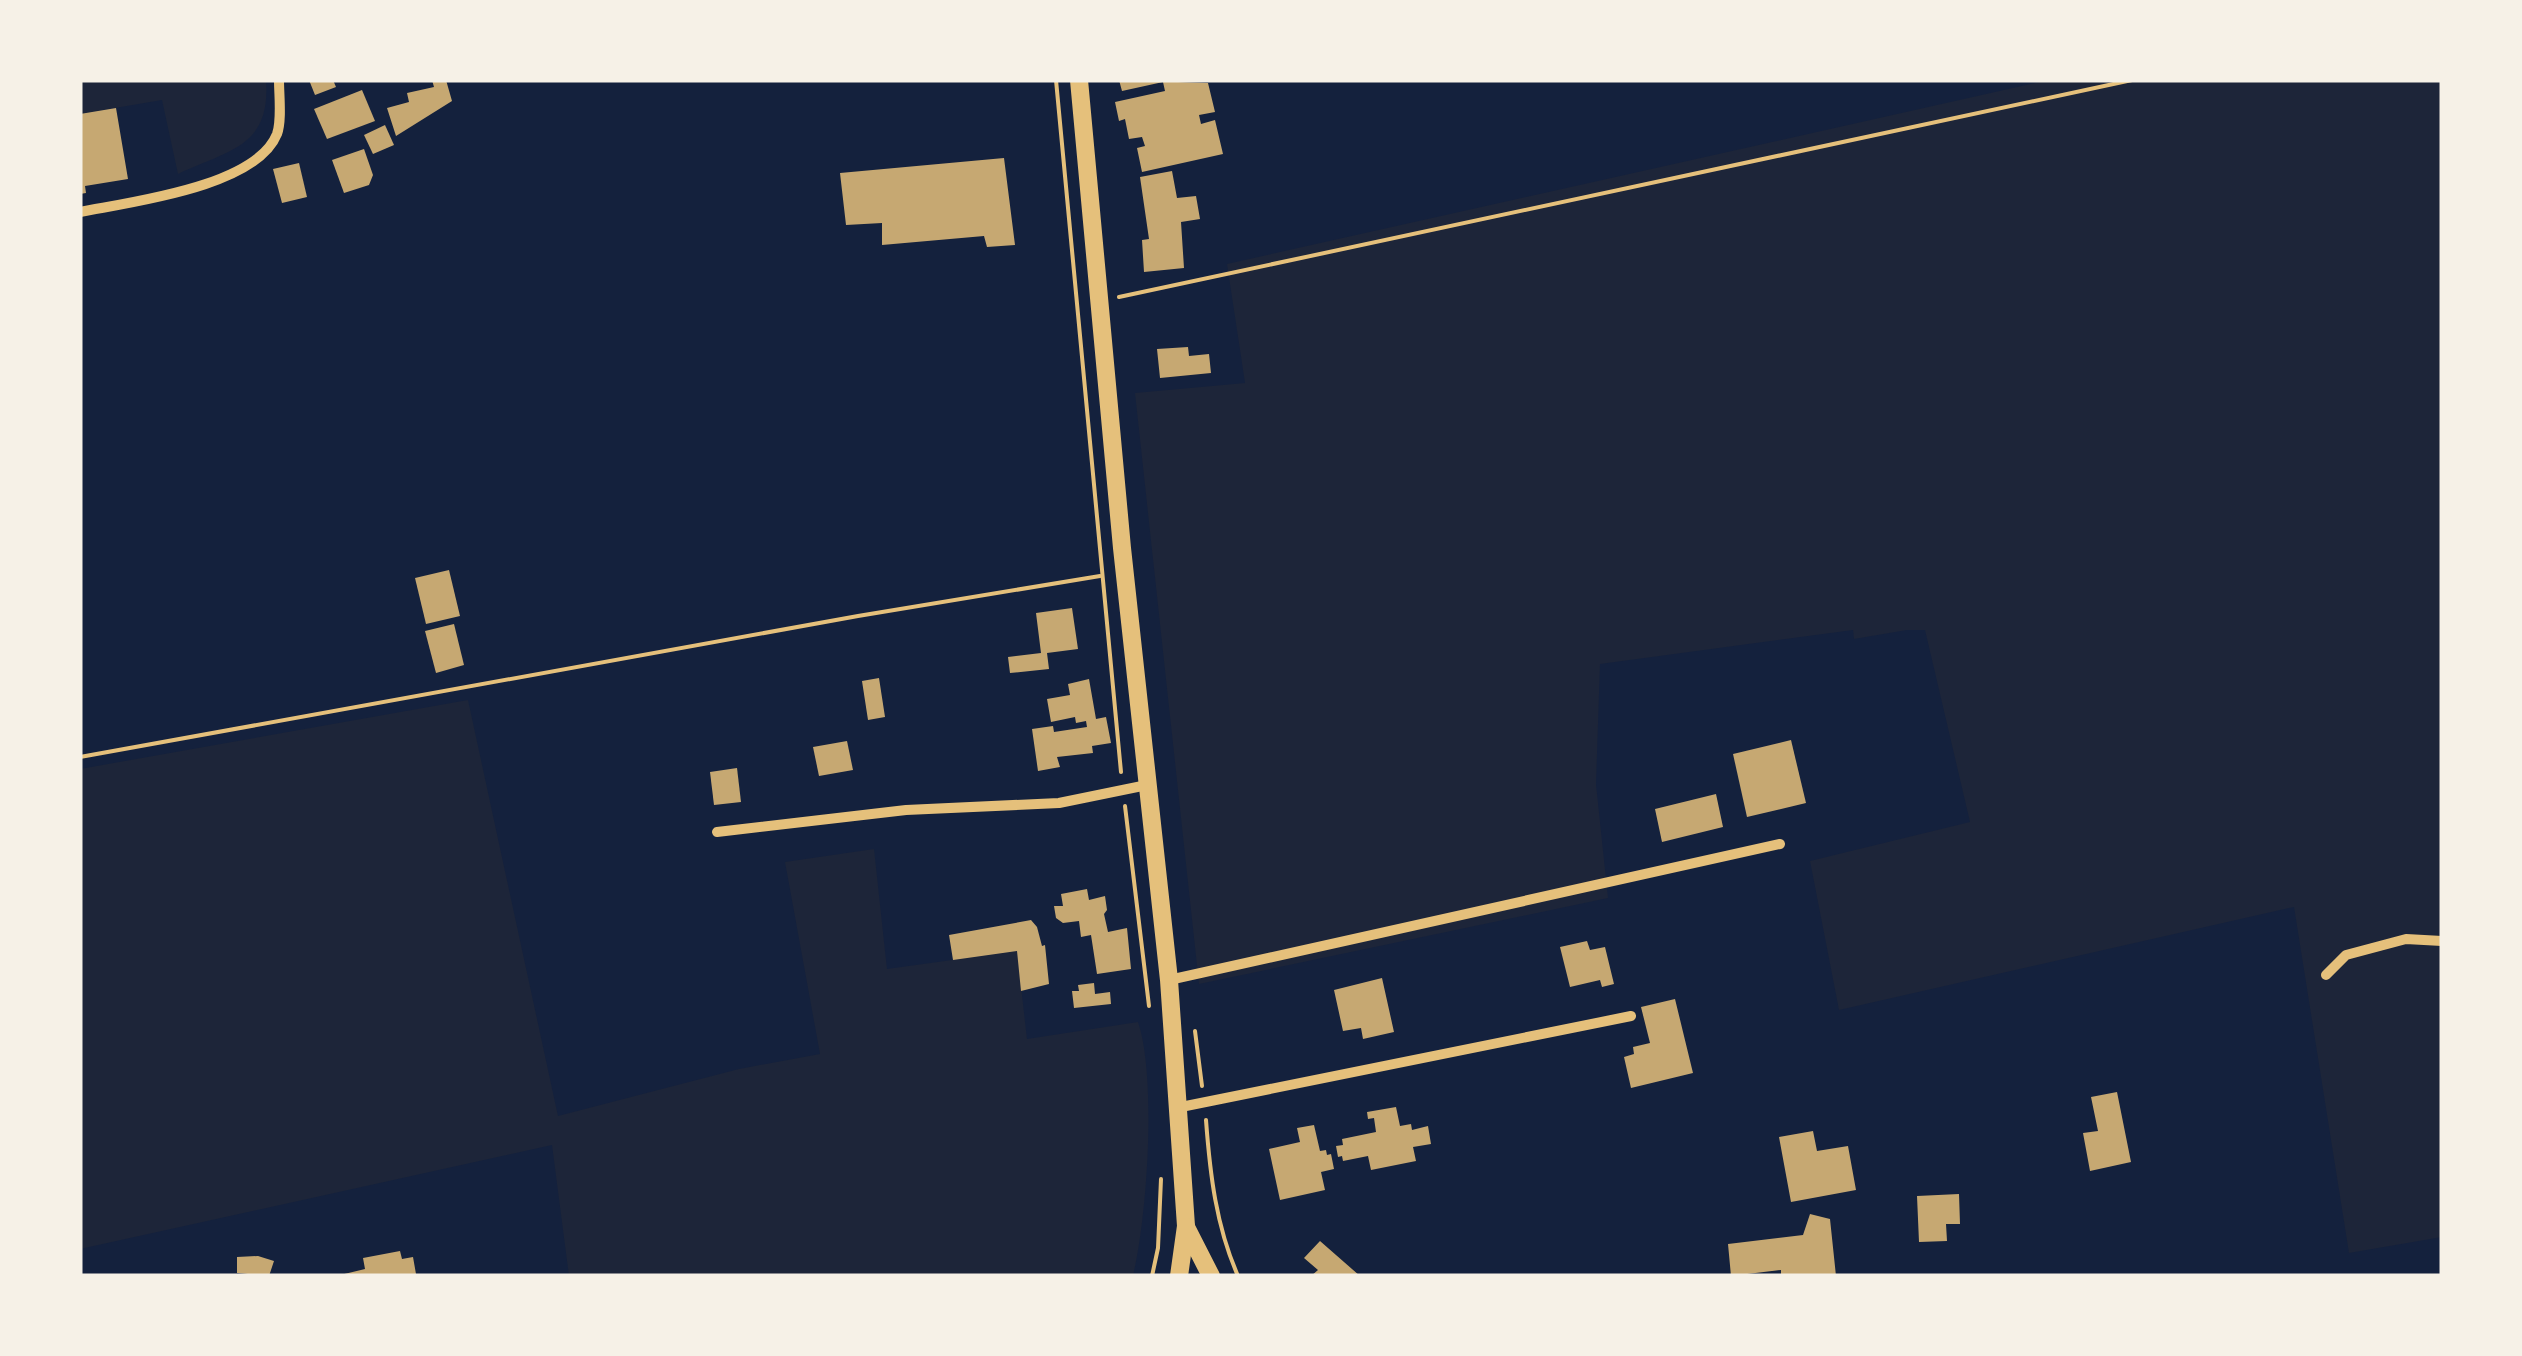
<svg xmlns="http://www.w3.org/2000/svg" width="2522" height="1356" font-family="Barlow,sans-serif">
<rect width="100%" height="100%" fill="#14213d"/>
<!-- green -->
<g fill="#1d2539">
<path d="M 80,80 L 266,80 C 271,148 228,150 178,174 L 162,100 L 80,114 Z"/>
<path d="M 2049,80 L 2442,80 L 2442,1237 L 2349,1253 L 2294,907 L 1839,1010 L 1810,861 L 1970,822 L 1925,630 L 1907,630 L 1854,639 L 1853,630 L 1600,664 L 1596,784 L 1608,898 L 1199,984 L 1135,393 L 1245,383 L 1227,264 Z"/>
<path d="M 468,700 L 558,1116 L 739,1069 L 820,1054 L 785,862 L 874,849 L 887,969 L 1017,951 L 1027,1039 L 1138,1022 C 1157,1078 1147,1218 1133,1276 L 569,1276 L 552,1145 L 80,1249 L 80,769 Z"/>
</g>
<!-- building -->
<g fill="#c6a872">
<path d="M 309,80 L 333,80 L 336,87 L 315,95 Z"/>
<path d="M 432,80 L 446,80 L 452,101 L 396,136 L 387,108 L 409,102 L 407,93 L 434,87 Z"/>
<path d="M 1119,80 L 1208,83 L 1215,112 L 1199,115 L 1201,124 L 1215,120 L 1223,154 L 1142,172 L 1137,148 L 1145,146 L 1142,137 L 1129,139 L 1125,119 L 1119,121 L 1115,102 L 1165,91 L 1163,82 L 1122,91 Z"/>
<path d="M 362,90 L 375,121 L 327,139 L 314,109 Z"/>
<path d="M 116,108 L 128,179 L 85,186 L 86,193 L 80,194 L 80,114 Z"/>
<path d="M 385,125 L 394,145 L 373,154 L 364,135 Z"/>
<path d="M 364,149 L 373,175 L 369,185 L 344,193 L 332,160 Z"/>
<path d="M 1004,158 L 1015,245 L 987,247 L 984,236 L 882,245 L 882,223 L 846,225 L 840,173 Z"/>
<path d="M 299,163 L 307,197 L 282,203 L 273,169 Z"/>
<path d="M 1172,171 L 1177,198 L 1196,196 L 1200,219 L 1181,222 L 1184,268 L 1144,272 L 1142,240 L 1149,239 L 1140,177 Z"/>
<path d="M 1188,347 L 1189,356 L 1209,354 L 1211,373 L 1160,378 L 1157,349 Z"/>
<path d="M 449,570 L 460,616 L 426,624 L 415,578 Z"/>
<path d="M 1072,608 L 1078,649 L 1047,653 L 1049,669 L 1010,673 L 1008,657 L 1041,653 L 1036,613 Z"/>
<path d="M 454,624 L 464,665 L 436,673 L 425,631 Z"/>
<path d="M 879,678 L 885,717 L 868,720 L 862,681 Z"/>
<path d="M 1089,679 L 1096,719 L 1106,717 L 1111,743 L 1092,746 L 1093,753 L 1057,757 L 1060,767 L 1038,771 L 1032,729 L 1053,726 L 1054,732 L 1087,727 L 1086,721 L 1076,723 L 1075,717 L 1051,722 L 1047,699 L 1070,695 L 1068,684 Z"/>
<path d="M 1791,740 L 1806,803 L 1747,817 L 1733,754 Z"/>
<path d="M 847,741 L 853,770 L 819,776 L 813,747 Z"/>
<path d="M 737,768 L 741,802 L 714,805 L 710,772 Z"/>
<path d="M 1716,794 L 1723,827 L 1662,842 L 1655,809 Z"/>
<path d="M 1087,889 L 1089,900 L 1105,896 L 1107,910 L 1104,914 L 1108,932 L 1127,928 L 1131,969 L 1097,974 L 1091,935 L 1081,937 L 1079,921 L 1063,923 L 1056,918 L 1054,906 L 1063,906 L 1061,894 Z"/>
<path d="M 1031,920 L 1037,927 L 1042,946 L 1045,945 L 1049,984 L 1021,991 L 1017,951 L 953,960 L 949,935 Z"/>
<path d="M 1587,941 L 1590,950 L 1605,947 L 1614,984 L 1602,987 L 1600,980 L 1570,987 L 1560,947 Z"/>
<path d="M 1382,978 L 1394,1032 L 1363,1039 L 1361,1028 L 1343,1031 L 1334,990 Z"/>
<path d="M 1094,983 L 1095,994 L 1110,992 L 1111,1004 L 1074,1008 L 1072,991 L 1079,991 L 1078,985 Z"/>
<path d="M 1675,999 L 1693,1073 L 1631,1088 L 1624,1057 L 1634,1054 L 1633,1047 L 1650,1043 L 1641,1007 Z"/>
<path d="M 2117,1092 L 2131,1162 L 2090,1171 L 2083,1133 L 2098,1131 L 2091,1097 Z"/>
<path d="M 1396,1107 L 1400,1126 L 1411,1124 L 1412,1130 L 1428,1126 L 1431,1144 L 1413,1147 L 1416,1161 L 1371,1170 L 1368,1156 L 1343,1161 L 1342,1156 L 1338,1157 L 1336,1146 L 1343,1145 L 1342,1139 L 1376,1132 L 1374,1118 L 1368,1119 L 1367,1112 Z"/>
<path d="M 1314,1125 L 1320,1151 L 1326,1150 L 1327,1155 L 1331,1154 L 1334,1169 L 1321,1172 L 1325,1190 L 1280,1200 L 1269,1149 L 1300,1142 L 1297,1128 Z"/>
<path d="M 1813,1131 L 1817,1151 L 1848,1146 L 1856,1190 L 1791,1202 L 1779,1137 Z"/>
<path d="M 1959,1194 L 1960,1224 L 1946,1224 L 1947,1241 L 1919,1242 L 1917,1196 Z"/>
<path d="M 1810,1214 L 1830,1219 L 1836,1276 L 1781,1276 L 1781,1270 L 1731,1276 L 1728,1244 L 1803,1235 Z"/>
<path d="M 1320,1241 L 1360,1276 L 1311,1276 L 1318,1270 L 1304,1258 Z"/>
<path d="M 400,1251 L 402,1259 L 413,1257 L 416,1274 L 336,1276 L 365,1269 L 363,1258 Z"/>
<path d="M 258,1256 L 274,1261 L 269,1276 L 237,1273 L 237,1257 Z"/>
</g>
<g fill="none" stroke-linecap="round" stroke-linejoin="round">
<!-- path -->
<g stroke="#e5c07b" stroke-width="4">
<path d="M 1056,80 L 1121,772"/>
<path d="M 1119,297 L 2132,80"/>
<path d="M 80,757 L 858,616 L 1100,576"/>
<path d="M 1125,806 L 1149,1006"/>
<path d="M 1195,1031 L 1202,1086"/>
<path d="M 1206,1120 C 1210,1174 1216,1226 1238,1276"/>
<path d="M 1152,1276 L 1158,1248 L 1161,1179"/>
</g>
<!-- minor -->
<g stroke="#e5c07b" stroke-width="10">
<path d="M 80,212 C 130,202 256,187 277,134 C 282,120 279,96 279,80"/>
<path d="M 717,832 L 906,810 L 1059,803 L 1147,785"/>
<path d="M 2326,975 L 2346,955 L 2406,939 L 2442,941"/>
<path d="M 1169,980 L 1780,844"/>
<path d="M 1176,1108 L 1631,1016"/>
</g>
<!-- secondary -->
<g stroke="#e5c07b" stroke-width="18">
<path d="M 1079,80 L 1122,548 L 1169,980 L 1186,1226 L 1179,1276"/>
<path d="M 1186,1227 L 1211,1276"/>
</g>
</g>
<!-- border -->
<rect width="2522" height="1356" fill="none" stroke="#f6f1e7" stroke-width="165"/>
</svg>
